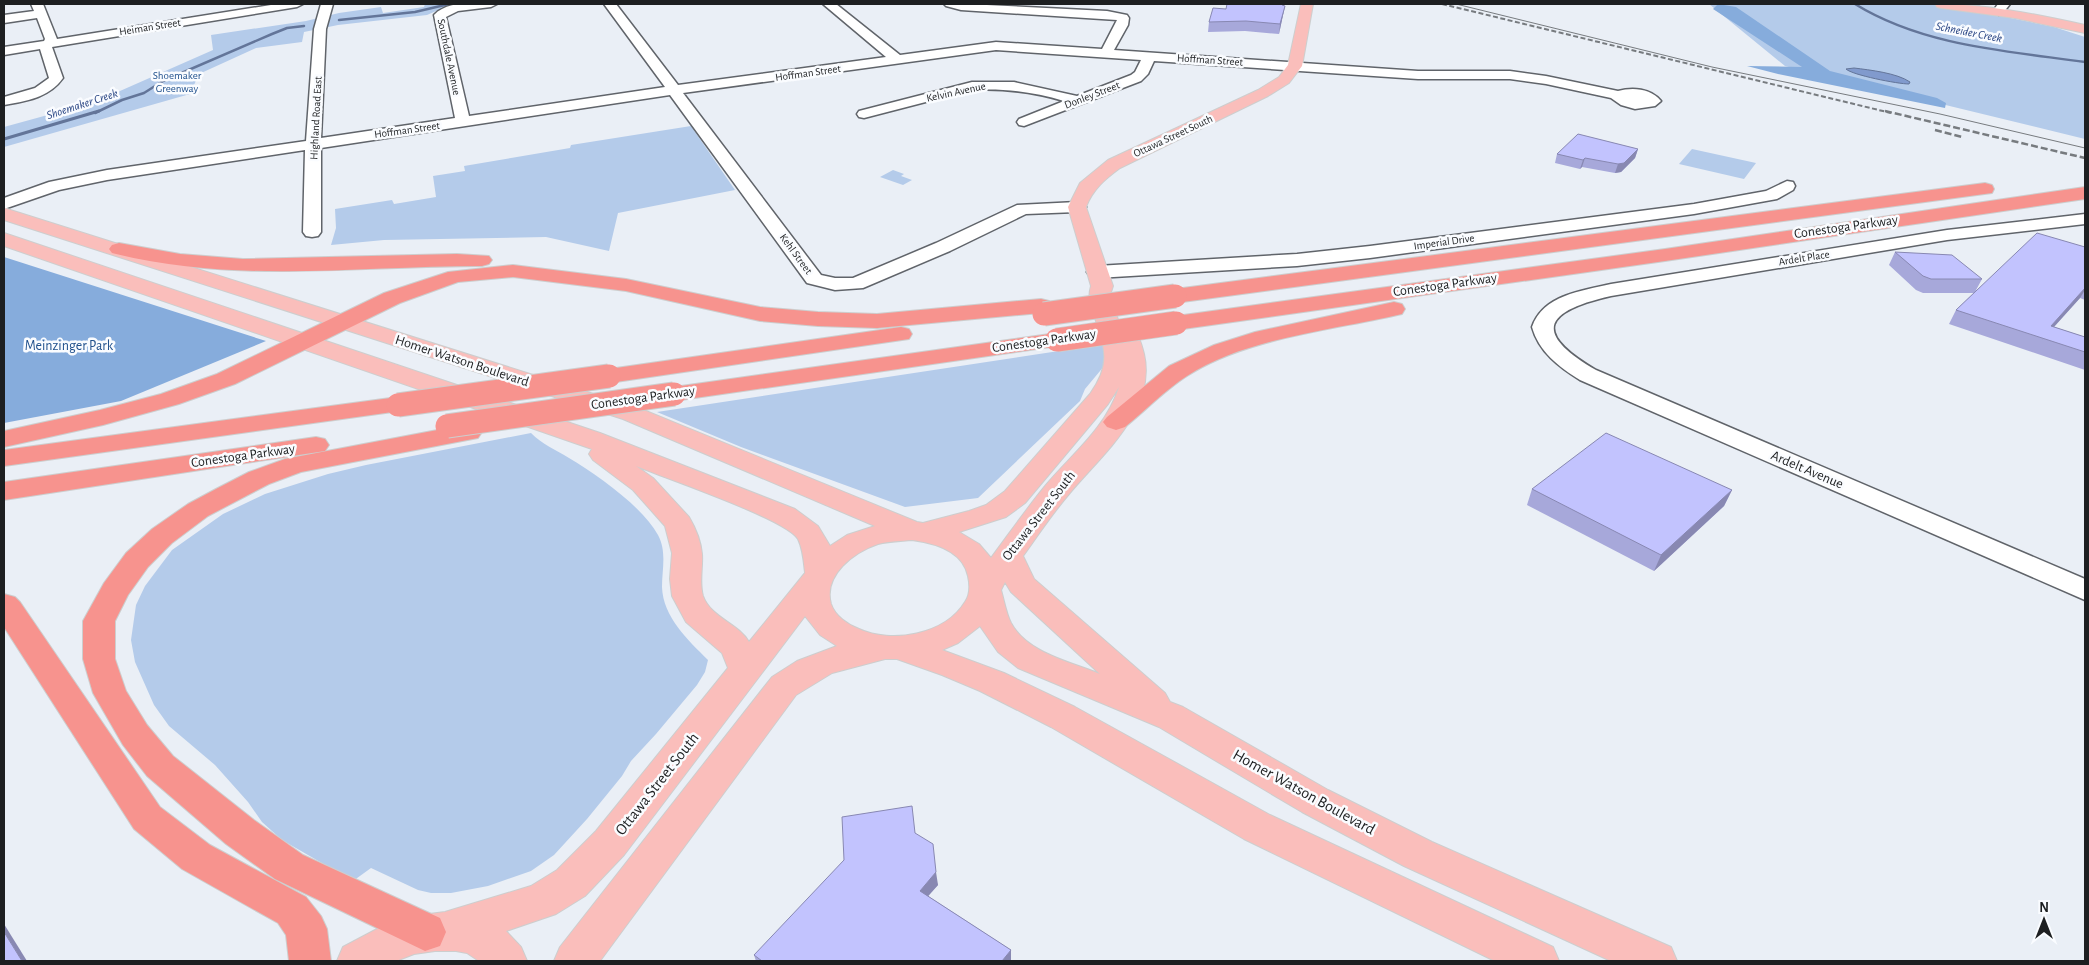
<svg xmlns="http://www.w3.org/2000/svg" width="2089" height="965" font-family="'Alegreya Sans',sans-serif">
<rect width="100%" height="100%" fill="#eaeff6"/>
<!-- green -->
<g fill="#b4cbea">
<path d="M 425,4 L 469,4 L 443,8 L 427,15 L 338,25 L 304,32 L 302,42 L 256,48 L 199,74 L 190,94 L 4,147 L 4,127 L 95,102 L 213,50 L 211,35 L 306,21 L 339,13 L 381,7 L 383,13 L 424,7 Z"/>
<path d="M 1709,4 L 1978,4 L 1991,14 L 2054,27 L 2085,37 L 2085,139 L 1785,66 Z"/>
<path d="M 691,126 L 735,190 L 618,213 L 609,251 L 546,237 L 384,240 L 331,245 L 336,228 L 335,209 L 392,200 L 394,204 L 436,197 L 433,176 L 465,171 L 464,166 L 570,148 L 571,145 Z"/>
<path d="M 1692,149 L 1756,163 L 1744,179 L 1679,164 Z"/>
<path d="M 893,170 L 904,174 L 901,176 L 912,180 L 903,185 L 880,177 Z"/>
<path d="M 1105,344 L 1105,365 L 1085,389 L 1080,401 L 978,498 L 905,507 L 741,447 L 657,412 Z"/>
<path d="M 531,433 C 542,444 556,450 569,458 C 597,475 642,506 658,535 C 667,552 662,569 662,587 C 663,617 688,640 708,660 L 705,672 L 697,685 L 656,734 L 631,761 L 622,776 L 587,819 L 554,855 L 531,871 L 488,886 L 451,893 L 431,893 L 418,890 L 371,868 L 353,881 L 282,840 L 262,822 L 248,802 L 215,765 L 169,726 L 154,705 L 135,662 L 131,640 L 136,605 L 145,586 L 172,550 L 223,514 L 265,494 L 328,474 L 366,465 Z"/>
</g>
<!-- forest -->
<g fill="#86acdc">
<path d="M 1718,4 L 1736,7 L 1830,71 L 1937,98 L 1946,103 L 1945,108 L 1778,74 L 1747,66 L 1802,67 L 1713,9 Z"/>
<path d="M 4,257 L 266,341 L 121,401 L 4,423 Z"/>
</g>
<!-- water -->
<path fill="#819acd" stroke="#637599" d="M 1854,68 C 1870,70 1897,73 1910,82 L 1909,84 C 1898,84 1852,75 1846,69 Z"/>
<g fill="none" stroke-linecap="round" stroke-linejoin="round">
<!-- stream-far1 -->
<g stroke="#637599" stroke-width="2.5">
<path d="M 1855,4 C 1923,46 2007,51 2085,62"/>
<path d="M 339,20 L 415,12 L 449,4"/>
<path d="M 95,113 L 122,100 L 144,93 L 163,81 L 272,34 L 287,28 L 304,26"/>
</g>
<!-- stream -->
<path stroke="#637599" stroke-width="3" d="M 4,139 L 99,111"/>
<!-- minor casing -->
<g stroke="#60646a" stroke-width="3">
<g id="minor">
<path d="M 31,4 L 43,4 L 57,39 L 277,4 L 303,4 L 297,7 L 52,47 L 63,78 C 49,98 26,101 4,105 L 4,97 L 35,88 L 49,78 L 40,49 L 4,55 L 4,47 L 44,41 L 45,39 L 37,18 L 4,23 L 4,15 L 34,11 Z"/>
<path d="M 321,4 L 333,4 L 326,29 L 321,138 L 455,118 L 434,15 C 448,0 478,3 497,4 L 491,7 L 458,11 L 446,17 L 469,116 L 665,87 L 604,4 L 616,4 L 678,85 L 886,57 L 823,4 L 836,4 L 900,55 L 996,42 L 1102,49 L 1117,20 L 961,10 L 946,6 L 944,4 L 966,4 L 1107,11 L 1127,15 L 1129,18 L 1128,25 L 1114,50 L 1418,71 L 1510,71 L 1546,76 L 1618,91 C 1632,87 1651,88 1661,101 L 1655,106 L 1635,109 L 1621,105 L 1611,98 L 1546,84 L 1510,79 L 1418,79 L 1154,61 L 1148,74 L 1141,81 L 1024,126 L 1019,125 L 1017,122 L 1019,119 L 1064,101 C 1033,92 1004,88 972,90 L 864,118 L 859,117 L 857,114 L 859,111 L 972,82 L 1014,82 L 1077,96 L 1131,75 L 1135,72 L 1141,60 L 996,50 L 683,93 L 821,275 L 835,278 L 853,278 L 936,243 L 1017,205 L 1077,202 L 1083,203 L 1086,207 L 1083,211 L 1077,212 L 1026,214 L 950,251 L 863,288 L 835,290 L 807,283 L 670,95 L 321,148 L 321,232 L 318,236 L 312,237 L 306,236 L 303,232 L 305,150 L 107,180 L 59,190 L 4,209 L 4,198 L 49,182 L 107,170 L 306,141 L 314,29 Z"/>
<path d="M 1998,4 L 2010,4 L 2003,13 L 1999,15 L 1993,11 Z"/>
<path d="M 1787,181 L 1793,182 L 1795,186 L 1793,190 L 1777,199 L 1694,214 L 1370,258 L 1297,266 L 1097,278 L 1090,276 L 1087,272 L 1090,268 L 1097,266 L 1297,254 L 1370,246 L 1694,204 L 1766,191 Z"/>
<path d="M 2085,214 L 2085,224 L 1947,240 L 1611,296 C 1545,311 1531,332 1596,370 L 2085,579 L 2085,600 L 1580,380 C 1559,367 1539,352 1532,327 C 1543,295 1581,291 1611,284 L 1947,230 Z"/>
</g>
</g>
<!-- major casing -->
<g stroke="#cdcece" stroke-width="2">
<g id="major">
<path d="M 1301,4 L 1313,4 L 1302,66 L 1289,83 L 1268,96 L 1120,168 C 1105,179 1093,189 1086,207 L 1113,286 L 1110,295 L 1122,332 L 1128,331 L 1136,333 C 1141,340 1142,347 1144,354 C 1157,411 1100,456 1069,494 C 1052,514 1038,535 1023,556 L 1034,579 L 1165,693 L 1170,702 L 1183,707 L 1328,790 L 1432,842 L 1671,947 L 1677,961 L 1611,961 L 1404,866 L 1302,812 L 1159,727 L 1018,668 L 998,652 L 980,626 L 958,643 L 942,650 L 1004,673 L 1075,707 L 1270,815 L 1553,947 L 1559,961 L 1495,961 L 1244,839 L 1051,727 L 980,691 L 942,675 L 897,659 L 885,659 L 832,673 L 796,695 L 600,961 L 554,961 L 560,947 L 772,677 L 797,661 L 837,646 L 820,635 L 805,616 L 624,855 L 585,896 L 556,914 L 506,931 L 521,947 L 527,961 L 479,961 L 467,953 L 456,951 L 435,951 L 414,954 L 396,961 L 337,961 L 343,947 L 379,928 L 414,916 L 445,912 L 531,886 L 557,870 L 596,831 L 728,668 L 722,653 L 686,622 L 672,596 L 670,579 L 672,553 L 665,526 L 633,490 L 593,460 L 589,454 L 592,449 L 4,246 L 4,233 L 600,433 L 795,509 L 818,526 L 830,546 L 847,535 L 875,526 L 623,419 L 4,220 L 4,208 L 641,409 L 917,522 L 923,523 L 969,511 L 986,505 L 1005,491 L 1090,394 C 1113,362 1104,346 1093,312 C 1090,302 1088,296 1091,286 L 1068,207 L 1080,183 L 1108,160 L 1258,90 L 1279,77 L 1288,65 ZM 1119,387 C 1106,428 1073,453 1046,485 C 1027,508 1009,534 991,558 L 979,544 L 959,532 L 1006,517 L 1025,503 L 1108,404 ZM 636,466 C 665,478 786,519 798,539 C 803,549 804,563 805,573 L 749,642 C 738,623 711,618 703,596 C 699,582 703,568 702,554 C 701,542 695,527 689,517 L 653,478 ZM 912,540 C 935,543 963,551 968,576 C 970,585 970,595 965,602 C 945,635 891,644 859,629 C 848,625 835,616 831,604 C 823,575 854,552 878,544 C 889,541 901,541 912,540 ZM 1005,582 L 1011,592 L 1100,674 C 1071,662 1027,653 1011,623 C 1006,613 1004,600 1001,590 Z"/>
<path d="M 1935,4 C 1986,4 2035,14 2085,25 L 2085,33 L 2015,18 L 1941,8 L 1937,7 Z"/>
</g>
</g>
<!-- highway casing -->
<g stroke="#cdcece" stroke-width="2">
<g id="highway">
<path d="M 1985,183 L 1992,185 L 1994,189 L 1992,193 L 1175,303 L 1167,301 L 1164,296 L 1167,291 L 1175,289 Z"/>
<path d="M 2085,187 L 2085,199 L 1665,261 L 1176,330 L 1168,328 L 1165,323 L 1168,318 L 1176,316 L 1665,249 Z"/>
<path d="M 119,243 L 180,254 L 243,259 L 457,254 L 489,256 L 492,260 L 489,264 L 482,266 C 357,266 235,284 112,253 L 109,249 L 112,245 Z"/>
<path d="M 513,265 L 626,279 L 760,307 L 818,312 L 877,314 L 1041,299 L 1049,301 L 1052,306 L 1049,311 L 1041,313 L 877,328 L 818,326 L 760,321 L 626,291 L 513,277 L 458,282 L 400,303 L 235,384 L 179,404 L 103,425 L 4,447 L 4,431 L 100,410 L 161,394 L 217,374 L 384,293 L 448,272 Z"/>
<path d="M 1394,302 L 1402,304 L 1405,309 L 1402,314 C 1334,330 1245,338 1187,376 C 1165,390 1145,411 1125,427 L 1116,430 L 1107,427 L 1103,422 L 1107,417 L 1169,366 L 1214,345 L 1255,332 Z"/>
<path d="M 901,327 L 909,329 L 912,334 L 909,339 L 609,383 L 600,381 L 597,376 L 600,371 L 609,369 Z"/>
<path d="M 1057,333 L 1065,335 L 1069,340 L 1065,345 L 674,401 L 665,399 L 662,394 L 665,389 L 674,387 Z"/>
<path d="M 398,397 L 407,400 L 411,405 L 407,410 L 4,466 L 4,450 Z"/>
<path d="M 469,424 L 478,426 L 482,432 L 478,438 L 301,472 L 269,484 L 208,516 L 172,543 L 148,567 L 128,595 L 115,621 L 115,659 L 126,691 L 147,725 L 173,756 L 254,820 L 303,855 L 440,918 L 446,932 L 440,946 L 425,951 L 275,879 L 226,844 L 147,776 L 123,745 L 93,693 L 83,659 L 83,621 L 104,583 L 126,553 L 152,529 L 188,504 L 216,489 L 249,472 L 285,459 Z"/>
<path d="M 316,437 L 325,439 L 329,445 L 325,451 L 4,500 L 4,482 Z"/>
<path d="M 4,594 L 15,597 L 20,602 L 160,807 L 210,845 L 306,897 L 321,916 L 327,929 L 331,961 L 289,961 L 286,935 L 278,923 L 182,869 L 134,829 L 4,627 Z"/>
</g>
</g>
<!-- minor -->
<use href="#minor" fill="#fff" fill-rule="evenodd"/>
<!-- major -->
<use href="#major" fill="#fabebb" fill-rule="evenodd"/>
<!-- highway -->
<use href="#highway" fill="#f7938e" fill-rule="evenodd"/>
<!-- tram -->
<path stroke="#777b7f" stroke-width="1" d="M 1456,4 L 1712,67 L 1940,114 L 2085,148"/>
<!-- rail-far1 -->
<path stroke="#777b7f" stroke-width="2" stroke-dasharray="5 2.5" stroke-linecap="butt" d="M 1442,4 L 1891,113"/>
<!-- rail -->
<g stroke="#777b7f" stroke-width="2.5" stroke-dasharray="7 3" stroke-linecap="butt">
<path d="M 1885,111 L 2085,158"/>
<path d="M 1935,130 L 1962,137"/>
</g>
<!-- highway-bridge casing -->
<g stroke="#cdcece" stroke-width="25" stroke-linecap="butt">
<g id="highway-bridge">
<path d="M 1044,314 L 1175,296"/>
<path d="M 1057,340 L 1176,323"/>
<path d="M 398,405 L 609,376"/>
<path d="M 447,426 L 674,394"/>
</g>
</g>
<!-- highway-bridge -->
<use href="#highway-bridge" stroke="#f7938e" stroke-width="23"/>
</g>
<!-- wall -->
<g fill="#a7a8da">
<path d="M 1283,4 L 1283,6 L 1285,6 L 1283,15 L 1279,34 L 1245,31 L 1208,32 L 1209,22 L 1226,9 Z"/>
<path d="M 1638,149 L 1635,158 L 1621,172 L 1615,173 L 1582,167 L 1580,169 L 1555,163 L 1557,154 Z"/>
<path d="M 2085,247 L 2085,300 L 2080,298 L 2054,327 L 2085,337 L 2085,370 L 1949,324 L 1956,310 L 1974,293 L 1923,293 L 1916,290 L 1889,265 L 1895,252 L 1982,279 L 1975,292 Z"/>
<path d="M 1532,489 L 1732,490 L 1724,506 L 1654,571 L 1527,505 Z"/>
<path d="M 915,833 L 938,885 L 928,896 L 1011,950 L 1011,961 L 756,961 L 754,955 Z"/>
</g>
<!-- shaded-wall -->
<g fill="#8888b2">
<path d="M 1285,6 L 1283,15 L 1279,34 L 1280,24 Z"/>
<path d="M 1638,149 L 1635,158 L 1621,172 L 1615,173 L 1618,164 Z"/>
<path d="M 1585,158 L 1582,167 L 1580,169 L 1583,160 Z"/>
<path d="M 2085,288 L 2085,290 L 2080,298 L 2042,340 L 2051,326 Z"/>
<path d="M 1732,490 L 1724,506 L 1654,571 L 1661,555 Z"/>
<path d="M 936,872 L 938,885 L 922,903 L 920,891 Z"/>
<path d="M 4,924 L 27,961 L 22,961 L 4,932 Z"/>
<path d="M 1011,950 L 1011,961 L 1002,961 Z"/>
</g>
<!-- building -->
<g fill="#c2c3fe" stroke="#8888b2">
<path d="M 1227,4 L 1283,4 L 1282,5 L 1285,6 L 1280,24 L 1246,21 L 1209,22 L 1213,8 L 1226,9 Z"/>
<path d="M 1578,134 L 1638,149 L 1624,163 L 1618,164 L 1585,158 L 1583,160 L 1557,154 Z"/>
<path d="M 2037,233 L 2085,247 L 2085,288 L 2051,326 L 2085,337 L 2085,352 L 1956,310 Z"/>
<path d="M 1895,252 L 1952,255 L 1982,279 L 1931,279 L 1923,276 Z"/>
<path d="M 1606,433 L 1732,490 L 1661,555 L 1532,489 Z"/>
<path d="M 912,806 L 915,833 L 933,844 L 936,872 L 920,891 L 1011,950 L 1002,961 L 762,961 L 754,955 L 844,860 L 842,817 Z"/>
<path d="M 4,932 L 22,961 L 4,961 Z"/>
</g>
<g text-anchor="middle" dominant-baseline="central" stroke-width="5" stroke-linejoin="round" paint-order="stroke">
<!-- far-street labels -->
<g font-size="11" fill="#1d1f21" stroke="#fafcff">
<text transform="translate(150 27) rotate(-9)">Heiman Street</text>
<text transform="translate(449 57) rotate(78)">Southdale Avenue</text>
<text transform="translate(1210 60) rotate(4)">Hoffman Street</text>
<text transform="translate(808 73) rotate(-8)">Hoffman Street</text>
<text transform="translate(956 92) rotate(-12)">Kelvin Avenue</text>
<text transform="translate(1092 95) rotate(-21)">Donley Street</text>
<text transform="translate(316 118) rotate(-87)">Highland Road East</text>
<text transform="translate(407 130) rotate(-8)">Hoffman Street</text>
<text transform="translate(1173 136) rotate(-25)">Ottawa Street South</text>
<text transform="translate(1444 242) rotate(-8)">Imperial Drive</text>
<text transform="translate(796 254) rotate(54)">Kehl Street</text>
<text transform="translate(1804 258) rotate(-9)">Ardelt Place</text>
</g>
<!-- far-park labels -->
<g font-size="11" fill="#21518d" stroke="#fafcff">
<text x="177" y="75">Shoemaker<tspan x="177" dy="13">Greenway</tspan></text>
</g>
<!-- far-water labels -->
<g font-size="12" font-style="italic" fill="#284483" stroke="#fafcff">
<text transform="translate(1969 32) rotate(11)">Schneider Creek</text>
<text transform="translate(82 104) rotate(-18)">Shoemaker Creek</text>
</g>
<!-- street labels -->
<g font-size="14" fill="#1d1f21" stroke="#fafcff">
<text transform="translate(1846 227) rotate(-8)">Conestoga Parkway</text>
<text transform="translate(1445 285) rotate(-8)">Conestoga Parkway</text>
<text transform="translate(1044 341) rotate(-8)">Conestoga Parkway</text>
<text transform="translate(462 361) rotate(18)">Homer Watson Boulevard</text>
<text transform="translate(643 398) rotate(-8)">Conestoga Parkway</text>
<text transform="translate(243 456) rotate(-8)">Conestoga Parkway</text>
<text transform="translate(1807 470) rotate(23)">Ardelt Avenue</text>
<text transform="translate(1039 516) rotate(-52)">Ottawa Street South</text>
</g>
<!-- park labels -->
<g font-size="14" fill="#21518d" stroke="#fafcff">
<text x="69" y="346">Meinzinger Park</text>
</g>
<!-- near-street labels -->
<g font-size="16" fill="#1d1f21" stroke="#fafcff">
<text transform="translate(657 784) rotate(-52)">Ottawa Street South</text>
<text transform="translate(1304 792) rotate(29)">Homer Watson Boulevard</text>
</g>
</g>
<!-- border -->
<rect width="2089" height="965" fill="none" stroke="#1d1f21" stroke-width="10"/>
<!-- north arrow -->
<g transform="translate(2044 920)" stroke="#fafcff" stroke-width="4" paint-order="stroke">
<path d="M0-4L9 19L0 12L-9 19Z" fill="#1d1f21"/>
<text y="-8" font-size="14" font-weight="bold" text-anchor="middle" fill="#1d1f21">N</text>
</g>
</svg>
